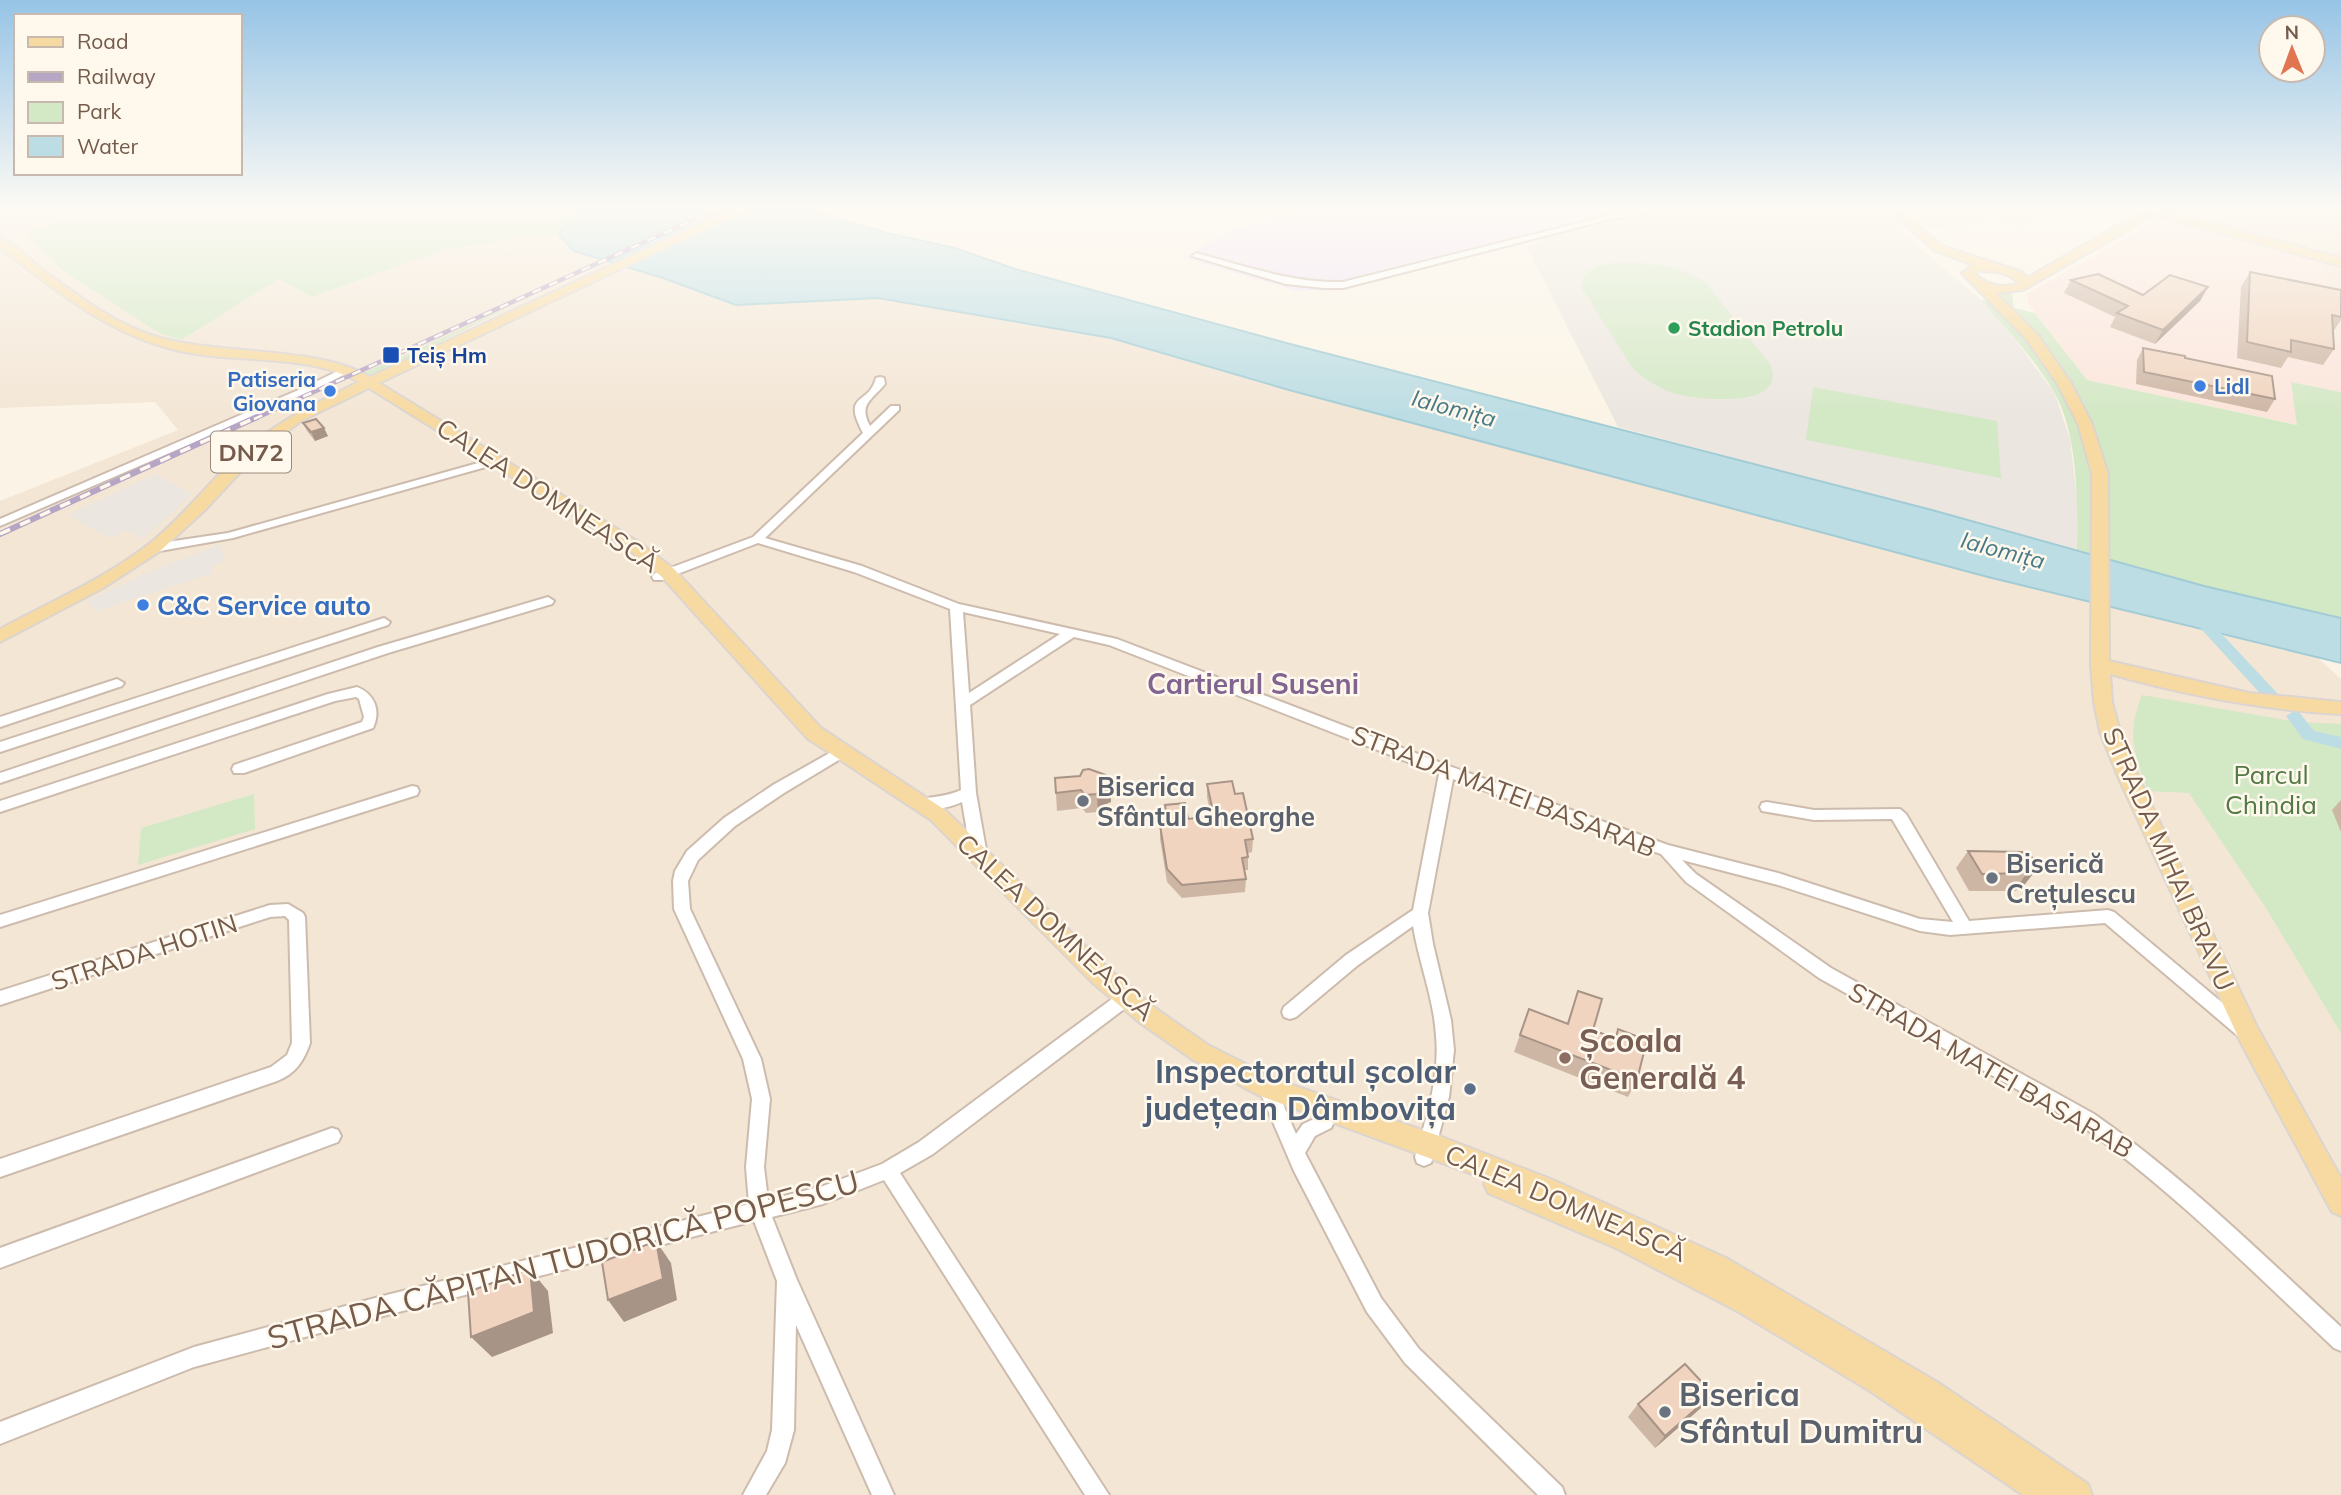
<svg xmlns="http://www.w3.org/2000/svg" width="2341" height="1495" font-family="Mulish,sans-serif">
<rect width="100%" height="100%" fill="#fbf4e6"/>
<!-- residential -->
<g fill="#f3e6d5">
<path d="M 0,206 L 108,206 L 25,232 L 63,271 L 159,333 L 180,340 L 279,279 L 312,297 L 445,249 L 487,243 L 522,235 L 559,235 L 574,251 L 663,278 L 736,305 L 878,298 L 1111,338 L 1988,577 L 2319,659 L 2341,679 L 2341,1495 L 0,1495 L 0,501 L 178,430 L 155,402 L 0,408 Z"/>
<path d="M 2175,206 L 2341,206 L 2341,295 L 2333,293 L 2322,265 L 2325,257 L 2177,215 L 2172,210 Z"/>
</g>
<!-- commercial -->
<path fill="#fbe5db" d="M 2156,221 L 2175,223 L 2323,262 L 2333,293 L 2341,299 L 2341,392 L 2291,382 L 2298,425 L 2087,380 L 2028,303 L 2028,293 Z"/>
<!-- industrial -->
<g fill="#ece6e0">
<path d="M 1694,206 L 2054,206 L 2024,227 L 1988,217 L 1981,222 L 1963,226 L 1897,229 L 1981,300 L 2017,342 L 2055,394 L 2070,439 L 2078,505 L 2077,550 L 1618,427 L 1527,247 L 1557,233 L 1595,223 Z"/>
<path d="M 155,474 L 192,494 L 143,539 L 127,530 L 109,538 L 68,515 Z"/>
<path d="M 220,544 L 225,561 L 211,566 L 214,573 L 96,611 L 87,601 L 152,571 Z"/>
</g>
<!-- education -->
<path fill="#f1e3f8" d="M 1314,206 L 1708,206 L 1617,220 L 1343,290 L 1297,291 L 1184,258 L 1230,230 Z"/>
<!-- green -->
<g fill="#d3e8c5">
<path d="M 108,206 L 580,206 L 559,235 L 522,235 L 487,243 L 445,249 L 312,297 L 279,279 L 181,340 L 159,333 L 63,271 L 25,232 Z"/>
<path d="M 1616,263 C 1649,262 1679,265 1706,283 L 1770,364 C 1790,410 1696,400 1673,393 C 1657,387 1643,379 1632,367 L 1581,287 C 1584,268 1601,265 1616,263 Z"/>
<path d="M 1992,291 L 2012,293 L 2014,308 L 2035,313 L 2087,380 L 2297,425 L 2291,382 L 2341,392 L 2341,618 L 2204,586 L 2077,550 C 2078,504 2078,433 2054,392 C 2035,359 2006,329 1981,300 L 2004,305 Z"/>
<path d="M 530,296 L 393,366 L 370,375 L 364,372 L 396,360 Z"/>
<path d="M 1813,387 L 1997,421 L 2001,478 L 1806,440 Z"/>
<path d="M 2142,695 L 2297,722 L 2341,724 L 2341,1033 L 2266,908 L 2189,793 L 2148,791 C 2134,752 2126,735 2142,695 Z"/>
<path d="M 254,794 L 255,829 L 138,865 L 141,828 Z"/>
</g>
<!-- water -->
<path fill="#bcdde4" stroke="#a2ccd5" stroke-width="2" d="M 580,206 L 796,206 L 887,233 L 955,248 L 1015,269 L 1294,345 L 1932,510 L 2204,586 L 2341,618 L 2341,663 L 1988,577 L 1289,390 L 1111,338 L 878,298 L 736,305 L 663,278 L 574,251 L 559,235 Z"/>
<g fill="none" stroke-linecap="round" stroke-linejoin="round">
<!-- canal -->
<g fill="#bcdde4" fill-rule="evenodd">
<path d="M 2198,613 L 2203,614 L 2278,694 L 2281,698 L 2278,702 L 2268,702 L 2193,620 L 2191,617 Z"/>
<path d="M 2294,711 L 2299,712 L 2314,731 L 2341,737 L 2341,749 L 2303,739 L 2286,716 Z"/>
</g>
<!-- minor casing -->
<g stroke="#cdbcad" stroke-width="4">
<g id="minor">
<path d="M 1659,206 L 1678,206 L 1603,221 L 1343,288 L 1324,288 L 1286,284 L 1192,256 L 1196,253 C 1245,266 1291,283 1343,282 L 1603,217 Z"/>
<path d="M 344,368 L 347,369 L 347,373 L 311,392 L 0,526 L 0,519 L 303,388 Z"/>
<path d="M 880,377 L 884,378 L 885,384 C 872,400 858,404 870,426 L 891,406 L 899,406 L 899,410 L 765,538 L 862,566 L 959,604 L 1117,639 L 1452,767 L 1668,845 L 1778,873 L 1920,919 L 1953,922 L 1892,819 L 1814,820 L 1762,811 L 1760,807 L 1762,803 L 1767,802 L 1814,810 L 1900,809 L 1906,814 L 1969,921 L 2108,910 L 2114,912 L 2250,1026 L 2253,1031 L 2250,1036 L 2244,1038 L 2238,1036 L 2105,923 L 1950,935 L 1920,931 L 1778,885 L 1682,860 L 1696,874 L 1831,968 L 2094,1114 C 2184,1177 2261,1253 2341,1327 L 2341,1351 L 2334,1348 C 2252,1271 2173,1191 2082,1126 L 1819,978 L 1686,882 L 1661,854 L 1453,779 L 1428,913 L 1433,944 L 1451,1020 L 1454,1050 L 1449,1097 L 1433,1157 L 1431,1163 L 1424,1166 L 1417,1163 L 1415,1157 C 1426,1118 1440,1077 1436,1036 C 1434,999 1419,963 1413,926 L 1358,965 L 1296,1017 L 1290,1019 L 1284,1017 L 1282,1012 L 1284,1007 L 1346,955 L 1413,910 L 1439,774 L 1109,645 L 1074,637 L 970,705 L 976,793 L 987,855 L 984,859 L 974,859 L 971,855 L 962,802 C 949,808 932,811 918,808 L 916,804 L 918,800 C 933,796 946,797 961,790 L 950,609 L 854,572 L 758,543 L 662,580 L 654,580 L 652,577 L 654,574 L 753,537 L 863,433 C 841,392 869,406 876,378 ZM 963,612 L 1060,634 L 969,693 Z"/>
<path d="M 496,458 L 500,459 L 500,463 L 233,538 L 154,552 L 148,548 L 154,544 L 228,533 Z"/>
<path d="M 548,597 L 554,601 L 552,604 L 388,653 L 0,783 L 0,773 L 378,647 Z"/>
<path d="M 384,618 L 390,622 L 388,625 L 0,752 L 0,742 Z"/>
<path d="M 117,679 L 124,683 L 122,686 L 0,727 L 0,717 Z"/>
<path d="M 357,687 C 375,694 381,711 373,728 L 244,773 L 234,773 L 232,769 L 234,765 L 362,722 L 364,717 L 359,699 L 356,697 L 335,701 L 0,812 L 0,801 L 328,694 Z"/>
<path d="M 842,746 L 849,751 L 847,755 L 784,793 L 735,826 L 698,860 L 688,881 L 690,909 L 761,1059 L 770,1099 L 764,1167 L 768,1200 L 823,1186 L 882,1164 L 919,1142 L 1120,993 L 1126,991 L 1132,993 L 1134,998 L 1132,1003 L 933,1154 L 900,1173 L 1109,1495 L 1085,1495 L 884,1180 L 823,1204 L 772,1217 L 797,1280 L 894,1495 L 872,1495 L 796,1325 L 794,1430 L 785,1463 L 766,1495 L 743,1495 L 767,1451 L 772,1430 L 777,1281 L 754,1221 L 379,1317 L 194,1367 L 0,1444 L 0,1422 L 194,1347 L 379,1297 L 749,1204 L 746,1167 L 752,1099 L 743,1059 L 674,909 L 673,881 L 675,871 L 687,851 L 724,818 L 773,785 Z"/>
<path d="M 412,786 L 417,787 L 419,791 L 417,795 L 0,927 L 0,915 Z"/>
<path d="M 288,904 L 303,913 L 305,917 L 310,1043 C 304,1061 295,1074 277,1081 L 0,1177 L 0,1159 L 271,1067 L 287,1055 L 292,1043 L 289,920 L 285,916 L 270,917 L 0,1005 L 0,991 L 270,905 Z"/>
<path d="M 1267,1079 L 1273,1081 L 1296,1134 L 1303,1124 L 1325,1114 L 1331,1116 L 1334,1122 L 1331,1128 L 1315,1136 L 1305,1153 L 1381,1298 L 1419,1349 L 1562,1487 L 1565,1495 L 1538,1495 L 1405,1363 L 1367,1312 L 1294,1171 L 1258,1087 L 1261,1081 Z"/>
<path d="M 332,1128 L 338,1130 L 341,1136 L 338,1142 L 0,1268 L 0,1248 Z"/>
</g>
</g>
<!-- major casing -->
<g stroke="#dbd4d0" stroke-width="4">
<g id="major">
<path d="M 739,206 L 754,206 L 379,383 L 640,543 L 674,569 L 821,728 L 945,810 L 1109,969 L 1155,1008 L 1208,1045 L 1275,1079 L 1442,1137 L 1553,1180 L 1726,1258 L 1937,1382 L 2088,1484 L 2092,1495 L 2023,1495 L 1870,1391 L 1739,1312 L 1618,1249 L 1488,1193 L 1484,1184 L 1486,1179 L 1258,1095 L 1192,1059 L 1139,1022 L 1093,983 L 931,820 L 807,738 L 662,577 L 628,549 L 369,388 L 301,421 L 257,454 L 206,509 L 160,551 L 103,588 L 0,642 L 0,629 C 50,602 104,579 149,544 C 186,515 213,476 248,447 C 282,419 320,401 359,382 C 310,354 244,363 190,353 C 115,340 59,293 0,248 L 0,239 C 16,244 30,260 43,270 C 77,295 113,323 154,336 C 217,356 317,345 370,377 Z"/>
<path d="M 1884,206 L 1896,206 L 1942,246 L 2022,272 L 2027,278 L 2152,206 L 2166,206 L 2162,210 L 2341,258 L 2341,266 L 2154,215 L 2023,290 L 1996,293 L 2037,334 L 2071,383 L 2092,424 L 2108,474 L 2109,661 L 2249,693 L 2341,702 L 2341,714 C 2262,710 2186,695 2110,674 L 2112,702 L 2120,732 L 2140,781 L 2257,1027 L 2341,1178 L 2341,1216 L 2332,1212 L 2240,1041 L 2120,781 L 2100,732 L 2094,702 L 2091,665 L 2092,474 L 2078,424 L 2057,383 L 2027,340 L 1962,273 L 1973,265 L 1934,250 ZM 1978,271 C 1992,271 2008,271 2018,283 C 2002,289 1987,285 1975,274 Z"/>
</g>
</g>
<!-- minor -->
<use href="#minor" fill="#fff" fill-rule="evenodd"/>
<!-- major -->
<use href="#major" fill="#f7daa2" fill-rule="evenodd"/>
<!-- rail-far1 casing -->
<g stroke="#b7a5c5" stroke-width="4.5">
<path id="rail-far1" d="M 254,419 L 724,206"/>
</g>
<!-- rail casing -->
<g stroke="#b7a5c5" stroke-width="6">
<path id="rail" d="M 0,534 L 257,417"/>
</g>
<!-- rail-far1 -->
<use href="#rail-far1" stroke="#fef8ed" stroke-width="2.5" stroke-dasharray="9" stroke-linecap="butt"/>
<!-- rail -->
<use href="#rail" stroke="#fef8ed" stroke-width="3.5" stroke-dasharray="11" stroke-linecap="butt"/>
</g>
<!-- wall -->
<g fill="#ceb6a4">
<path d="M 2250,272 L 2341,290 L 2341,320 L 2333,332 L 2334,349 L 2323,365 L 2288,357 L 2281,368 L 2237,358 L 2241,287 Z"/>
<path d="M 2071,280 L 2143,295 L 2208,287 L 2200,301 L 2155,344 L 2110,327 L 2115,317 L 2064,293 Z"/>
<path d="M 2143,348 L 2185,358 L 2275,399 L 2267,412 L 2136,384 L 2137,360 Z"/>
<path d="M 303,423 L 328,436 L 315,441 L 307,431 Z"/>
<path d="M 1080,776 L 1111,802 L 1101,806 L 1098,812 L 1086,813 L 1082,808 L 1057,811 L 1055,778 Z"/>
<path d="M 1207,784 L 1235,794 L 1253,839 L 1252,852 L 1248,853 L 1248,870 L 1244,870 L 1246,879 L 1245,892 L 1182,898 L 1167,882 L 1160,839 L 1160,825 L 1166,825 L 1165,805 L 1188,819 L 1211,817 L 1207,797 Z"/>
<path d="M 2341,800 L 2341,832 L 2332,810 Z"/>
<path d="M 1968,851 L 2035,871 L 2022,888 L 2014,891 L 1969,891 L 1956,868 Z"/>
<path d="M 1578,991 L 1593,1030 L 1614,1039 L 1618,1029 L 1637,1080 L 1628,1097 L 1514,1052 L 1529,1009 L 1567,1023 Z"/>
<path d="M 1713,1394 L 1702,1407 L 1655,1448 L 1628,1417 L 1638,1404 Z"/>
</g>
<!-- shaded-wall -->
<g fill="#a89486">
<path d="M 2208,287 L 2200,301 L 2155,344 L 2163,330 Z"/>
<path d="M 324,428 L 328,436 L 315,441 L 311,432 Z"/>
<path d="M 1110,784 L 1111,802 L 1101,806 L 1098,812 L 1097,794 L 1100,788 Z"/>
<path d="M 2035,871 L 2022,888 L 2014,891 L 2027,873 Z"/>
<path d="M 656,1241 L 671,1263 L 677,1300 L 624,1322 L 608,1300 Z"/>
<path d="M 530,1269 L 548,1291 L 553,1333 L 492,1357 L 471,1337 Z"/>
<path d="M 1713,1394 L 1702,1407 L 1655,1448 L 1665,1436 Z"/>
</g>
<!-- building -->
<g fill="#f0d4bf" stroke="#a89486" stroke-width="2">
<path d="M 2250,272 L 2341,290 L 2341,317 L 2332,315 L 2334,349 L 2291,340 L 2291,352 L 2247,342 Z"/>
<path d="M 2098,274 L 2143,295 L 2170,275 L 2208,287 L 2163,330 L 2117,313 L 2128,306 L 2071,280 Z"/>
<path d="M 2143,348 L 2185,356 L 2185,358 L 2272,376 L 2275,399 L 2144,372 Z"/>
<path d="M 316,419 L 324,428 L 311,432 L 303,423 Z"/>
<path d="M 1089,769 L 1106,775 L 1110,784 L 1100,788 L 1097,794 L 1085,795 L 1081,790 L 1056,793 L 1055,778 L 1080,776 L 1083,770 Z"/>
<path d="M 1232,781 L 1235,794 L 1243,793 L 1253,839 L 1245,840 L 1248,857 L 1242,858 L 1246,879 L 1182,885 L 1167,869 L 1160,825 L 1168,825 L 1165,805 L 1185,803 L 1188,819 L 1214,816 L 1207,784 Z"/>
<path d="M 1968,851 L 2022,852 L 2033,858 L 2037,864 L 2035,871 L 2027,873 L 1982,874 Z"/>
<path d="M 1578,991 L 1602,999 L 1593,1030 L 1616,1039 L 1618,1029 L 1647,1040 L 1637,1080 L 1520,1035 L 1529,1009 L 1568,1024 Z"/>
<path d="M 656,1241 L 663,1279 L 608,1300 L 602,1262 Z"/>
<path d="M 530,1269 L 534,1312 L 471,1337 L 468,1292 Z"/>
<path d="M 1685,1364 L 1713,1394 L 1665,1436 L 1638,1404 Z"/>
</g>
<!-- sky -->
<linearGradient id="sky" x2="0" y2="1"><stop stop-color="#96c4e6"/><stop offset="0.5" stop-color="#fdfaf4"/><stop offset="1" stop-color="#fdfaf4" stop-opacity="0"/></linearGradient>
<rect width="2341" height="416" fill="url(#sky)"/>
<!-- markers -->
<circle fill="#2e9e5b" stroke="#fef8ed" stroke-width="2.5" cx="1674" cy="328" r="7"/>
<rect fill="#1a4fb4" stroke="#fef8ed" stroke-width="2.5" x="382" y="346" width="18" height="18" rx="3.5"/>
<g fill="#3f7fe0" stroke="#fef8ed" stroke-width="2.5">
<circle cx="2200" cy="386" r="7"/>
<circle cx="330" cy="391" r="7"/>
<circle cx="143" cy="605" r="7"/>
</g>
<g fill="#6b7280" stroke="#fef8ed" stroke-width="2.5">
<circle cx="1083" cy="801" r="7"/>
<circle cx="1992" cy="878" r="7"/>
<circle cx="1665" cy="1412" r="7"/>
</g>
<circle fill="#8d6e63" stroke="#fef8ed" stroke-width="2.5" cx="1565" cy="1058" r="7"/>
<circle fill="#5c6f8a" stroke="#fef8ed" stroke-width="2.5" cx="1470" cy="1089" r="7"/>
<g text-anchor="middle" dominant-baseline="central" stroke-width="5" stroke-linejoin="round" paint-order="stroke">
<!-- far-leisure labels -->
<g font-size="21" font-weight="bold" fill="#27864d" stroke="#fef8ed" text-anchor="start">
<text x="1688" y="328">Stadion Petrolu</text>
</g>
<!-- far-transit labels -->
<g font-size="21" font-weight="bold" fill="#164399" stroke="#fef8ed" text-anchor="start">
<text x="407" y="355">Teiș Hm</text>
</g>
<!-- far-shop labels -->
<g font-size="21" font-weight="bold" fill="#366cbe" stroke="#fef8ed" text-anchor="end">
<text x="316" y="379">Patiseria<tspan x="316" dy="24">Giovana</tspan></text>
<text x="2214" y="386" text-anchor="start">Lidl</text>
</g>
<!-- far-water labels -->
<g font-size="23" font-style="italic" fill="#477a86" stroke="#fef8ed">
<text transform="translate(1454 408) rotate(15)">Ialomița</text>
<text transform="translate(2003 550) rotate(15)">Ialomița</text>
</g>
<!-- shield labels -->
<rect fill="#fef8ed" stroke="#9d8a7c" stroke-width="2" x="211" y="431.5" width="80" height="41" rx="5"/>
<g font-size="24" font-weight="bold" fill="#745b4c">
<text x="251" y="452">DN72</text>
</g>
<!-- street labels -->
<g font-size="26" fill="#745b4c" stroke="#fef8ed">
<text transform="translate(548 495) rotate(33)">CALEA DOMNEASCĂ</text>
<text transform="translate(1504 791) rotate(21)">STRADA MATEI BASARAB</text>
<text transform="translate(2169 859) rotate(66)">STRADA MIHAI BRAVU</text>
<text transform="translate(1056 927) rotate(43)">CALEA DOMNEASCĂ</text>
<text transform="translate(144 952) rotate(-18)">STRADA HOTIN</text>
<text transform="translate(1991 1070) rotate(30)">STRADA MATEI BASARAB</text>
<text transform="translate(1566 1203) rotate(23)">CALEA DOMNEASCĂ</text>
</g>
<!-- shop labels -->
<g font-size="26" font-weight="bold" fill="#366cbe" stroke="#fef8ed" text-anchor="start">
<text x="157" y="605">C&amp;C Service auto</text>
</g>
<!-- park labels -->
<g font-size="26" fill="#537944" stroke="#fef8ed">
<text x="2271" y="774">Parcul<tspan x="2271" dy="30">Chindia</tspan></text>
</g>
<!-- worship labels -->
<g font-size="26" font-weight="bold" fill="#5b616d" stroke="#fef8ed" text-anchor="start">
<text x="1097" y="786">Biserica<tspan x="1097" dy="30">Sfântul Gheorghe</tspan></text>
<text x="2006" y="863">Biserică<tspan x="2006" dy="30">Crețulescu</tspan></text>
</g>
<!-- neighbourhood labels -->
<g font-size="28" font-weight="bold" fill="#826490" stroke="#fef8ed">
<text x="1253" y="683">Cartierul Suseni</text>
</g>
<!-- near-education labels -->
<g font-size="32" font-weight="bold" fill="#785e54" stroke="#fef8ed" text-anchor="start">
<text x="1579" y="1040">Școala<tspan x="1579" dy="37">Generală 4</tspan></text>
</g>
<!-- near-service labels -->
<g font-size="32" font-weight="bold" fill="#4e5e75" stroke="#fef8ed" text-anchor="end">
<text x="1456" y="1071">Inspectoratul școlar<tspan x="1456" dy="37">județean Dâmbovița</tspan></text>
</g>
<!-- near-street labels -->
<g font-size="32" fill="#745b4c" stroke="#fef8ed">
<text transform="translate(563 1259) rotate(-15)">STRADA CĂPITAN TUDORICĂ POPESCU</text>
</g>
<!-- near-worship labels -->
<g font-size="32" font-weight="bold" fill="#5b616d" stroke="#fef8ed" text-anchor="start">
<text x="1679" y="1394">Biserica<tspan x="1679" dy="37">Sfântul Dumitru</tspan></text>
</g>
</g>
<!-- legend -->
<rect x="14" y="14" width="228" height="161" fill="#fef8ed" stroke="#c7b9ad" stroke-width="2"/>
<rect x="28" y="37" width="35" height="10" fill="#f7daa2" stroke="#c7b9ad" stroke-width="2"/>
<text x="77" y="49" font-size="21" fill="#745b4c">Road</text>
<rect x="28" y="72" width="35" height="10" fill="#b7a5c5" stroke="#c7b9ad" stroke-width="2"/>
<text x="77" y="84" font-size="21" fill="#745b4c">Railway</text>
<rect x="28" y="102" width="35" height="21" fill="#d3e8c5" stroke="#c7b9ad" stroke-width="2"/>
<text x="77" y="119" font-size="21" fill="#745b4c">Park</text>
<rect x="28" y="136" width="35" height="21" fill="#bcdde4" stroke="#c7b9ad" stroke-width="2"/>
<text x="77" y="154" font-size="21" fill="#745b4c">Water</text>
<!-- north arrow -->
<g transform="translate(2292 49) rotate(359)"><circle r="33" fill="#fef8ed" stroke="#c7b9ad" stroke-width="2"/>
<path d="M0-5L12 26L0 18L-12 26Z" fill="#df7551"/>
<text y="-10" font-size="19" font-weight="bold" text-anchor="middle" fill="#745b4c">N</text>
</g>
</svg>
